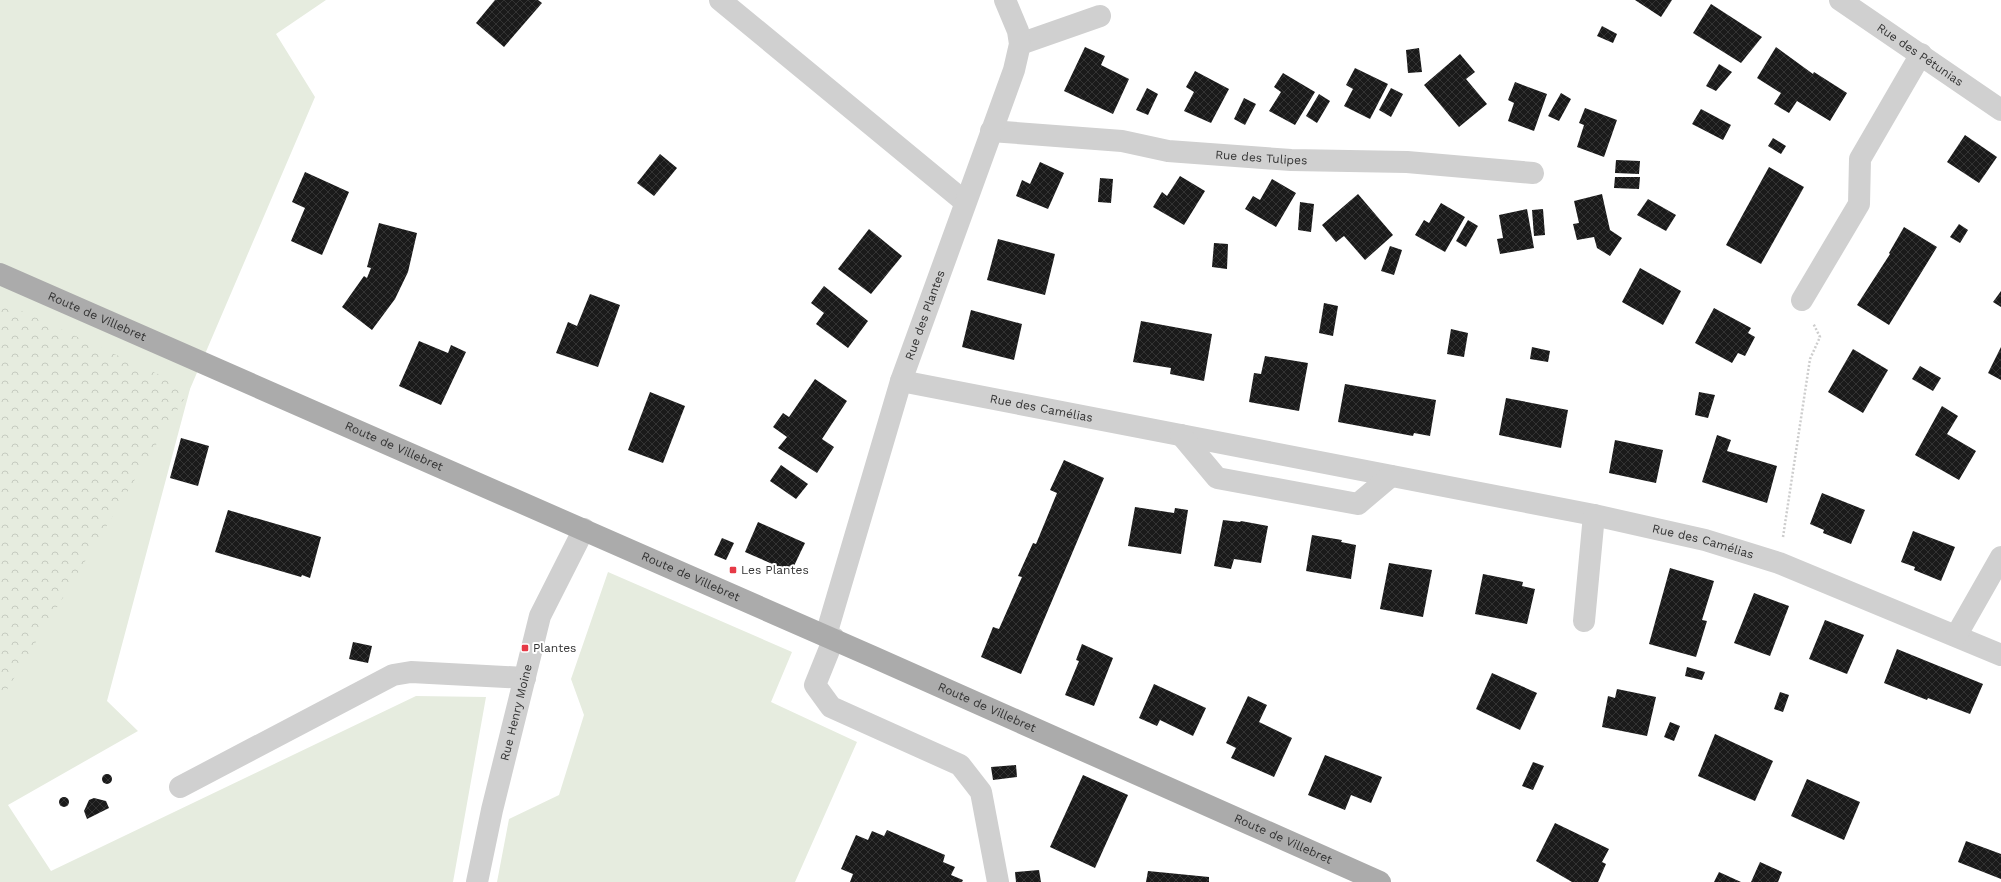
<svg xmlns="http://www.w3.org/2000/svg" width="2001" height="882" font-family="'Work Sans',sans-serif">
<defs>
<pattern id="forest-crowns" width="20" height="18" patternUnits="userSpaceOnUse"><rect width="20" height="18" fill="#e6ecdf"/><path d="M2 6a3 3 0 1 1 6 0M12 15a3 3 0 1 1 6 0" fill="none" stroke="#c6cbc0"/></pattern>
<pattern id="building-cross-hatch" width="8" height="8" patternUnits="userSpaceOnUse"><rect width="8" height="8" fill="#1a1a1a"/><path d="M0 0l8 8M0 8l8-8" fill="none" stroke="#333"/></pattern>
</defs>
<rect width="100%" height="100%" fill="#fff"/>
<!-- grass -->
<g fill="#e6ecdf">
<path d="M 0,0 L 326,0 L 276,34 L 315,97 L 190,389 L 107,701 L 138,731 L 8,805 L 51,871 L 416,696 L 486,697 L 453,882 L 0,882 Z"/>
<path d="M 608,572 L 792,652 L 771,702 L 857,742 L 795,882 L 497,882 L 509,819 L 559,795 L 584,715 L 571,679 Z"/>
</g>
<!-- forest -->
<path fill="url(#forest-crowns)" d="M 0,301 L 190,389 L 0,701 Z"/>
<!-- building -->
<g fill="url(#building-cross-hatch)">
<path d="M 495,0 L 538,0 L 542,3 L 504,47 L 476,23 Z"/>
<path d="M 1635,0 L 1672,0 L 1661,17 Z"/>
<path d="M 1711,4 L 1762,37 L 1741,63 L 1693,33 Z"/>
<path d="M 1602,26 L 1617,34 L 1613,43 L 1597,36 Z"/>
<path d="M 1085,47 L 1105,56 L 1101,65 L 1129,79 L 1113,114 L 1064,91 Z"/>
<path d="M 1776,47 L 1813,74 L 1814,72 L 1847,93 L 1830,121 L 1797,101 L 1789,113 L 1774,104 L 1781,93 L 1757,78 Z"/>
<path d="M 1419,48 L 1422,72 L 1408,73 L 1406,50 Z"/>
<path d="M 1460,54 L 1475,72 L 1466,79 L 1487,104 L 1459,127 L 1424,85 Z"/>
<path d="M 1719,64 L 1732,72 L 1716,91 L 1706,86 Z"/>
<path d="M 1355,68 L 1388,84 L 1370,119 L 1344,106 L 1353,89 L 1346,85 Z"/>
<path d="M 1195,71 L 1229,89 L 1211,123 L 1184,111 L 1194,92 L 1186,87 Z"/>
<path d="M 1283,73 L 1315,92 L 1295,125 L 1269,111 L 1281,92 L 1274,87 Z"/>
<path d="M 1515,82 L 1547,94 L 1534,131 L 1508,121 L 1514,103 L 1508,100 Z"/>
<path d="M 1147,88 L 1158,94 L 1148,115 L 1136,110 Z"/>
<path d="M 1391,88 L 1403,94 L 1391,117 L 1379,110 Z"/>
<path d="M 1561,93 L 1571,99 L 1559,121 L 1548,116 Z"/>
<path d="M 1319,94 L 1330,101 L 1317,123 L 1306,116 Z"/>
<path d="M 1244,98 L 1256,104 L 1245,125 L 1234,119 Z"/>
<path d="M 1585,108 L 1617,120 L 1604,157 L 1577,147 L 1584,125 L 1579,123 Z"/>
<path d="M 1701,109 L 1731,125 L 1723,140 L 1692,124 Z"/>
<path d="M 1965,135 L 1997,157 L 1979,183 L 1947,162 Z"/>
<path d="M 1773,138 L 1786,146 L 1781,154 L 1768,146 Z"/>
<path d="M 660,154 L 677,168 L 654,196 L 637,183 Z"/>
<path d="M 1616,160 L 1640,161 L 1639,174 L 1615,173 Z"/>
<path d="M 1040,162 L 1064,173 L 1048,209 L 1016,196 L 1022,180 L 1030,184 Z"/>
<path d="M 1769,167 L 1804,187 L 1761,264 L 1726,245 Z"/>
<path d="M 305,172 L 349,192 L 322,255 L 291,241 L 305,208 L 292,202 Z"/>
<path d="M 1180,176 L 1205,191 L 1184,225 L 1153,207 L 1162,192 L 1167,196 Z"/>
<path d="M 1615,177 L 1640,177 L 1639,189 L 1614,188 Z"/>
<path d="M 1100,178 L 1113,179 L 1111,203 L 1098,202 Z"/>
<path d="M 1272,179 L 1296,193 L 1276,227 L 1245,209 L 1253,196 L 1260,200 Z"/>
<path d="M 1358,194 L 1393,235 L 1365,260 L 1344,236 L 1336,242 L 1322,225 Z"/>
<path d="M 1602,194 L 1610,230 L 1622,238 L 1610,256 L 1597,248 L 1594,237 L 1577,240 L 1573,224 L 1579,223 L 1574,201 Z"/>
<path d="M 1648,199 L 1676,215 L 1666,231 L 1637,215 Z"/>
<path d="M 1300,202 L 1314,204 L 1311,232 L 1298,230 Z"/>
<path d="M 1441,203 L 1465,217 L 1445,252 L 1415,235 L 1424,220 L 1429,223 Z"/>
<path d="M 1527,209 L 1534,248 L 1500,254 L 1497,239 L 1503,238 L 1499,215 Z"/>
<path d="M 1543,209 L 1545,235 L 1534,236 L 1532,210 Z"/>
<path d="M 1468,220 L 1478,226 L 1466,247 L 1456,241 Z"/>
<path d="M 379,223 L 417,233 L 408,272 L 395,299 L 372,330 L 342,307 L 364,276 L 367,278 L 371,268 L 367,267 Z"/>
<path d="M 1959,224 L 1968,230 L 1960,243 L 1950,237 Z"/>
<path d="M 1904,227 L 1937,247 L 1889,325 L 1857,305 L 1890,254 L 1889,253 Z"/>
<path d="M 869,229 L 902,256 L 871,294 L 838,269 Z"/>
<path d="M 998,239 L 1055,254 L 1045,295 L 987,280 Z"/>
<path d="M 1214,243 L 1228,244 L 1227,269 L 1212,267 Z"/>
<path d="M 1390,246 L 1402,250 L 1394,275 L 1381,271 Z"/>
<path d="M 1640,268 L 1681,291 L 1663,325 L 1622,302 Z"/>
<path d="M 824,286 L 868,321 L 848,348 L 816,324 L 824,313 L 811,303 Z"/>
<path d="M 2001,291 L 2001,307 L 1993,302 Z"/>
<path d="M 590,294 L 620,305 L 598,367 L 556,353 L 568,322 L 577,326 Z"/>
<path d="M 1324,303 L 1338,306 L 1333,336 L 1319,333 Z"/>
<path d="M 1714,308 L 1751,328 L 1748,333 L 1755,337 L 1745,356 L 1738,353 L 1732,363 L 1695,343 Z"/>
<path d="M 971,310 L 1022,324 L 1014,360 L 962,347 Z"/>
<path d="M 1141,321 L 1212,334 L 1204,381 L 1170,374 L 1171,368 L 1133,362 Z"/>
<path d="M 1451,329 L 1468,333 L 1464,357 L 1447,354 Z"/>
<path d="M 419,341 L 448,353 L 451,345 L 466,352 L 441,405 L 399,386 Z"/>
<path d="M 1532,347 L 1550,351 L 1548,362 L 1530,359 Z"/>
<path d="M 2001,347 L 2001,380 L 1988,373 Z"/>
<path d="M 1853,349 L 1888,370 L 1863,413 L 1828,392 Z"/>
<path d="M 1265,356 L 1308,363 L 1299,411 L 1249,402 L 1254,373 L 1261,374 Z"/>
<path d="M 1920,366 L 1941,378 L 1933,391 L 1912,379 Z"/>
<path d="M 815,379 L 847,401 L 822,439 L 834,447 L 817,473 L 778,448 L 787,437 L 773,427 L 783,413 L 789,417 Z"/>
<path d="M 1345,384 L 1436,400 L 1430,436 L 1414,433 L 1413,436 L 1338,422 Z"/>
<path d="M 650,392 L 685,406 L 663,463 L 628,450 Z"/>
<path d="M 1699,392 L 1715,395 L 1708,418 L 1695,415 Z"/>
<path d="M 1506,398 L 1568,410 L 1561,448 L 1499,435 Z"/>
<path d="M 1942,406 L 1958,416 L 1947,434 L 1976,451 L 1959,480 L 1915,455 Z"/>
<path d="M 1717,435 L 1731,440 L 1727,451 L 1777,466 L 1767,503 L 1702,482 Z"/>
<path d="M 181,438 L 209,446 L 198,486 L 170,478 Z"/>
<path d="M 1615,440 L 1663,450 L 1656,483 L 1609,473 Z"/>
<path d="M 1064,460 L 1104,478 L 1021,674 L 981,657 L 993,627 L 999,629 L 1022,577 L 1018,576 L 1033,543 L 1036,544 L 1057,493 L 1050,490 Z"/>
<path d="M 781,465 L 808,484 L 796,499 L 770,481 Z"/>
<path d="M 1822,493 L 1865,510 L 1851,544 L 1823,533 L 1824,530 L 1810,524 Z"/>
<path d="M 1135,507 L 1174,513 L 1175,508 L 1188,510 L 1181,554 L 1128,546 Z"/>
<path d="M 228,510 L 321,537 L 310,578 L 302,575 L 301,577 L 215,552 Z"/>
<path d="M 1223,520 L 1240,522 L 1241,521 L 1268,526 L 1261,563 L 1234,559 L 1231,569 L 1214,566 Z"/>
<path d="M 758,522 L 805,543 L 791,572 L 745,552 Z"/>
<path d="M 1913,531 L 1955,547 L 1941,581 L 1914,570 L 1915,567 L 1901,562 Z"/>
<path d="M 1312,535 L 1342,540 L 1341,542 L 1356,545 L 1351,579 L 1306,571 Z"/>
<path d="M 722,538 L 734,543 L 726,560 L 714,555 Z"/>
<path d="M 1389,563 L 1432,570 L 1423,617 L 1380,609 Z"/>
<path d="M 1670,568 L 1714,581 L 1702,620 L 1707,621 L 1696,657 L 1649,644 Z"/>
<path d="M 1483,574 L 1523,582 L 1522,586 L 1535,589 L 1527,624 L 1475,614 Z"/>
<path d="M 1754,593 L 1789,606 L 1770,656 L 1734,643 Z"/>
<path d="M 1825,620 L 1864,635 L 1847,674 L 1809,659 Z"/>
<path d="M 353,642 L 372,646 L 368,663 L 349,659 Z"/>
<path d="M 1082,644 L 1113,658 L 1094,706 L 1065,695 L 1079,661 L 1076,660 Z"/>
<path d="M 1897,649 L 1983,684 L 1970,714 L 1928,698 L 1927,700 L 1884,683 Z"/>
<path d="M 1687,667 L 1705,672 L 1702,680 L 1685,676 Z"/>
<path d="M 1492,673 L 1537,693 L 1520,730 L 1476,709 Z"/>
<path d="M 1154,684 L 1206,708 L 1193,736 L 1160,720 L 1157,726 L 1139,718 Z"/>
<path d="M 1617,689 L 1656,697 L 1647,736 L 1602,727 L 1608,696 L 1615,698 Z"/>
<path d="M 1780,692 L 1789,695 L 1783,712 L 1774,709 Z"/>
<path d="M 1248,696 L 1267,705 L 1259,722 L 1292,738 L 1274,777 L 1231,758 L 1236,748 L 1226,743 Z"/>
<path d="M 1670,722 L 1680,726 L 1674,741 L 1664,737 Z"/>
<path d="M 1715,734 L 1773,761 L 1755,801 L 1698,776 Z"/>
<path d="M 1325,755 L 1382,777 L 1371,803 L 1351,795 L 1345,810 L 1308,795 Z"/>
<path d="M 1533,762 L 1544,766 L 1533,790 L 1522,786 Z"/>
<path d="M 1016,765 L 1017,777 L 993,780 L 991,767 Z"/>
<circle cx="107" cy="779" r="5"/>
<path d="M 1083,775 L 1128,795 L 1095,868 L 1050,847 Z"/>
<path d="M 1807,779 L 1860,802 L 1844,840 L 1791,816 Z"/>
<circle cx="64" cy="802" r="5"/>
<path d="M 94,798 L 106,801 L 109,808 L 87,819 L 84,811 L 89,800 Z"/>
<path d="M 1555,823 L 1609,849 L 1602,862 L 1606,864 L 1598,882 L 1572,882 L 1536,861 Z"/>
<path d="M 887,830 L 945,855 L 943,862 L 955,867 L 951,875 L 963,880 L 962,882 L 850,882 L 853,874 L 841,869 L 856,835 L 868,840 L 872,831 L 884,836 Z"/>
<path d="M 1966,841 L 2001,854 L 2001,879 L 1958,862 Z"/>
<path d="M 1760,862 L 1782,872 L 1778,882 L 1751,882 Z"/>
<path d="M 1039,870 L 1041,882 L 1016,882 L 1015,872 Z"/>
<path d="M 1148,871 L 1209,877 L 1209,882 L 1146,882 Z"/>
<path d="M 1719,872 L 1741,882 L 1714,882 Z"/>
</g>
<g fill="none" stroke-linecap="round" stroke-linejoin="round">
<!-- path -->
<path stroke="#cdcdcd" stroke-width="2.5" stroke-dasharray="2 2" stroke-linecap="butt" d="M 1783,537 L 1810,359 L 1820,337 L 1813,323"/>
<!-- minor -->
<g stroke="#d0d0d0" stroke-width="22">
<path d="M 720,0 L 965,202"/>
<path id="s1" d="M 1840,0 L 2001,110"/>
<path d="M 1020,44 L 1100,16"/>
<path id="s2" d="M 991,131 L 1122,141 L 1168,151 L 1291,160 L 1407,162 L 1533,173"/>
<path d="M 1802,300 L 1859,204 L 1860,159 L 1921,54"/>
<path id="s3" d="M 901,381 L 1594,515 L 1705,540 L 1779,563 L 2001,655"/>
<path d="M 1181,435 L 1217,478 L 1358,504 L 1391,476"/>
<path d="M 1584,621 L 1594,515"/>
<path id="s4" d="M 826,635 L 901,381 L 1014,70 L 1020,44 L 1018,31 L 1005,0"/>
<path d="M 1956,636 L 2001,557"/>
<path d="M 834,638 L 815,685 L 831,707 L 960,765 L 981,792 L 998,882"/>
<path d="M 180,787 L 393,675 L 411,672 L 525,678"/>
<path id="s5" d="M 477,882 L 492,810 L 540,616 L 584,529"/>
</g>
<!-- major -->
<path stroke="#ababab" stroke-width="22" id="s6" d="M 0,274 C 461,475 921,677 1380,882"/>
</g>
<!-- markers -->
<g fill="#e63946" stroke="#fff" stroke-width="1.5">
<rect x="729" y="566" width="8" height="8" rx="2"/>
<rect x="521" y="644" width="8" height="8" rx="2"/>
</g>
<g text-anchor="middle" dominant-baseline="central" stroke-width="4" stroke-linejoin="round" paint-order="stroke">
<!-- street labels -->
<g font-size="12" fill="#333" stroke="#fff">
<text stroke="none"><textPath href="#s1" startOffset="97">Rue des Pétunias</textPath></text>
<text stroke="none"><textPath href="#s2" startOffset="272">Rue des Tulipes</textPath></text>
<text stroke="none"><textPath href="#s4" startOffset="335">Rue des Plantes</textPath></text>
<text stroke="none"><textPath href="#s6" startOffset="106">Route de Villebret</textPath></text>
<text stroke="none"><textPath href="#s3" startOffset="143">Rue des Camélias</textPath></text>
<text stroke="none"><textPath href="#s6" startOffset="430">Route de Villebret</textPath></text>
<text stroke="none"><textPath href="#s3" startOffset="818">Rue des Camélias</textPath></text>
<text stroke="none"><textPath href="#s6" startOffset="754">Route de Villebret</textPath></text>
<text stroke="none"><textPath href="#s6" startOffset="1078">Route de Villebret</textPath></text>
<text stroke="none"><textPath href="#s5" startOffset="174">Rue Henry Moine</textPath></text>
<text stroke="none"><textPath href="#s6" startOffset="1402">Route de Villebret</textPath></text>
</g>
<!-- poi labels -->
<g font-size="12" fill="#333" stroke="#fff" text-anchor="start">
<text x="741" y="570">Les Plantes</text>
<text x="533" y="648">Plantes</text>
</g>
</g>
</svg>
